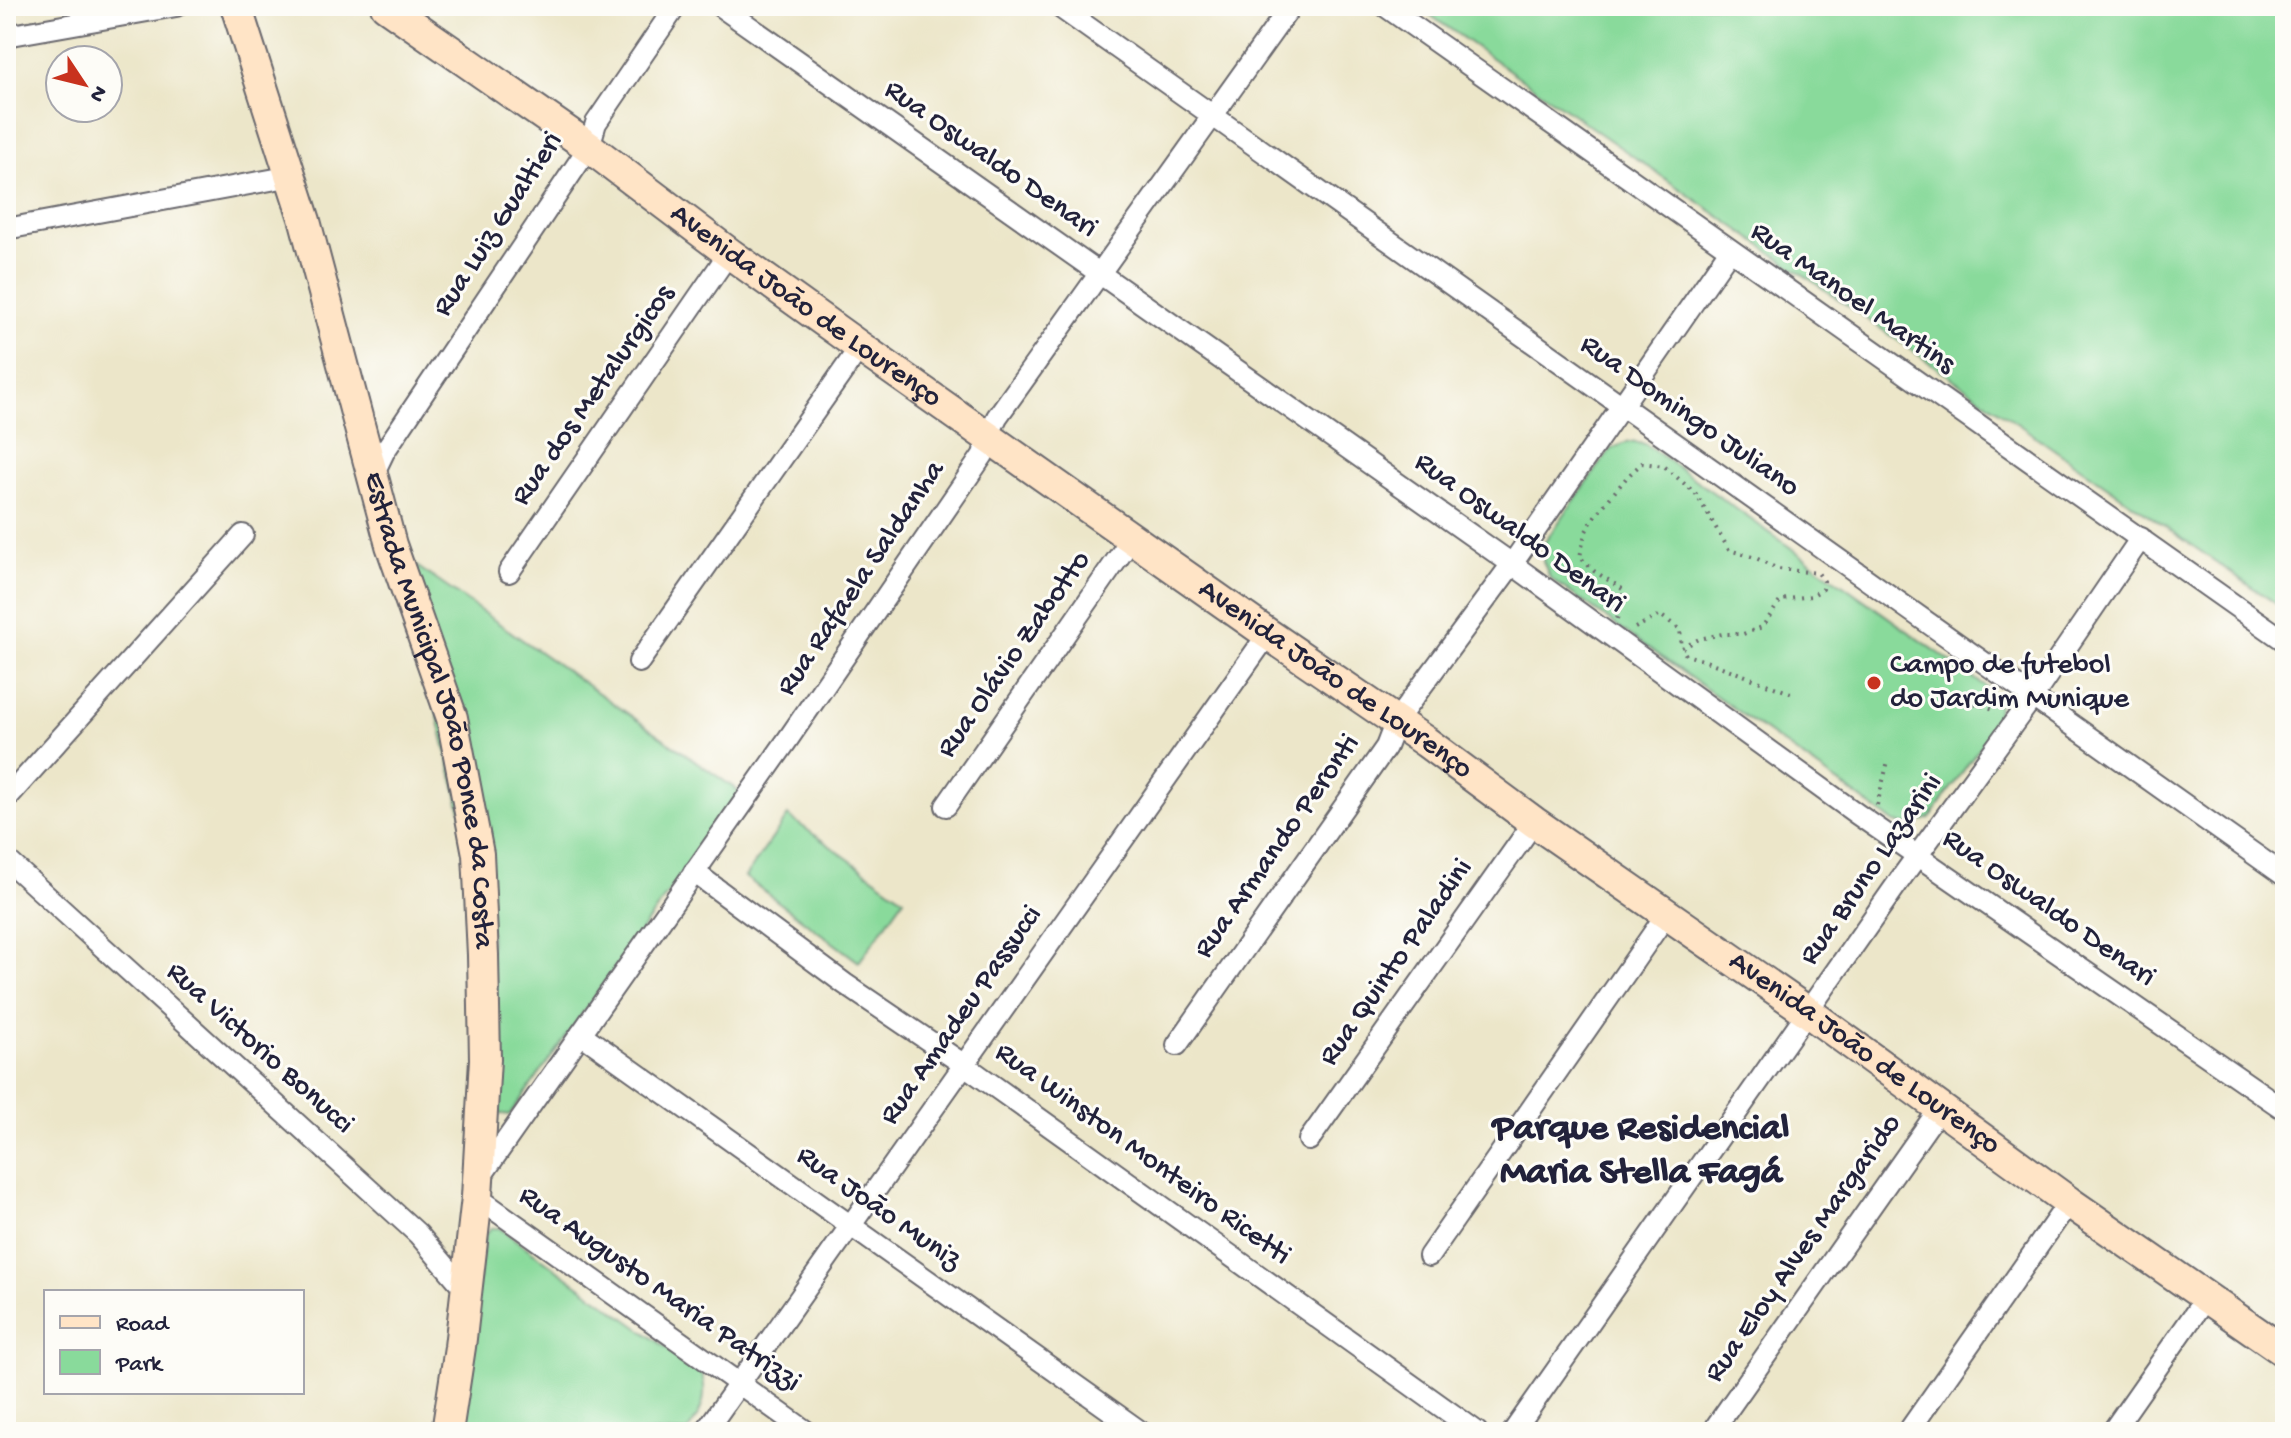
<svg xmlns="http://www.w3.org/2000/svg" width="2291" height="1438" font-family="'Gochi Hand',sans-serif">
<rect width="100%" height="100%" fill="#fdfcf7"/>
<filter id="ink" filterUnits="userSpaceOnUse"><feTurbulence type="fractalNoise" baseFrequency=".0125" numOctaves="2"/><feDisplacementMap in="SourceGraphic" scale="16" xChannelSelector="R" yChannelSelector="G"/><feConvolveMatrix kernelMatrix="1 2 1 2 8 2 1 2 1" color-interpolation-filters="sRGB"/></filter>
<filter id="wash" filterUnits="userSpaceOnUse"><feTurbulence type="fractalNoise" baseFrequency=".006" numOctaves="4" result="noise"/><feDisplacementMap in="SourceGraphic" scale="32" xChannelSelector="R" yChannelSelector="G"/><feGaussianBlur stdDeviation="1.8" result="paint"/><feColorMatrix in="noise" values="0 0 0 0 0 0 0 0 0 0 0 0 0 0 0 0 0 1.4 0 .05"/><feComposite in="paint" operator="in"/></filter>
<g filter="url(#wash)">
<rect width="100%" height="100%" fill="#ece6c9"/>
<!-- green -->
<g fill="#89da9b" stroke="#567e6b" stroke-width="2">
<path d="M 1417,6 L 2285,6 L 2285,610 Z"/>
<path d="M 1628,442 L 1645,444 L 1989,689 L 1998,705 L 1997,723 L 1930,818 L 1913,825 L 1895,823 L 1550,578 L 1543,561 L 1544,543 L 1611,449 Z"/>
<path d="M 398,553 L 740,792 L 510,1115 L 495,1113 L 490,930 Z"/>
<path d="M 788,816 L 904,899 L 859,962 L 745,877 Z"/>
<path d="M 491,1228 L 499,1228 L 702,1373 C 708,1398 702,1412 687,1432 L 456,1432 L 485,1235 Z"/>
</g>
</g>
<g filter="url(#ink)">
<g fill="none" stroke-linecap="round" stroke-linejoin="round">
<!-- street casing -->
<g stroke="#69676d" stroke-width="24">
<g id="street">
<path d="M 720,6 L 1512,564 L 1857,814 L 2285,1110"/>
<path d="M 1058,6 L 2285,876"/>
<path d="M 1385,6 L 2285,641"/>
<path d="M 6,36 L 176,6"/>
<path d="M 6,229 L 292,176"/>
<path d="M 372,477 L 384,452 L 589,147 L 596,123 L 676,6"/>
<path d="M 509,572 L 729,253"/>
<path d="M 639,662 L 860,347"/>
<path d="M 6,799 L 243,535"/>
<path d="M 946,806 L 1132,538"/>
<path d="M 6,859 L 418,1234 L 466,1290"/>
<path d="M 694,872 L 845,984 L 963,1064 L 1477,1432"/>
<path d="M 581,1034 L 1141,1432"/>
<path d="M 1177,1045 L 1386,747 L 1396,721 L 1512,564 L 1730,250"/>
<path d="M 1309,1140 L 1534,822"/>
<path d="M 479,1179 L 786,742 L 983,455 L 988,436 L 997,417 L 1291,6"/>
<path d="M 477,1197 L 807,1432"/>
<path d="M 1429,1256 L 1666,915"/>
<path d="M 1717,1425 L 1940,1108"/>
<path d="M 705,1432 L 1268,634"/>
<path d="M 1513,1432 L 1904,874 L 2032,698 L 2141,538"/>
<path d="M 1908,1432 L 2069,1202"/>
<path d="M 2112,1432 L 2205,1299"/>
</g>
</g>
<!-- secondary casing -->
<g stroke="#69676d" stroke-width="34">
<g id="secondary">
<path id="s1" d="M 236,6 L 305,221 L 391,545 L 452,718 L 478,854 L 483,955 L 485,1059 L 477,1197 L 460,1347 L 447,1432"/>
<path id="s2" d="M 386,6 L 589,147 L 729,253 L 860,347 L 1268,634 L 1426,742 L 1534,822 L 1808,1012 L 2069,1202 L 2285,1352"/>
</g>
</g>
<!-- path -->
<g stroke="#69676d" stroke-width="4" stroke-dasharray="2 6" stroke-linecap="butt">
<path d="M 1617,619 L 1624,590 L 1594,571 L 1580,557 L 1585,533 L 1595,516 L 1627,477 L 1642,463 L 1664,466 L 1696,494 L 1729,550 L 1756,558 L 1778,569 L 1818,573 L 1824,581 L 1823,589 L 1811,596 L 1781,600 L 1762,627 L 1743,634 L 1722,634 L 1699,639 L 1682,648 L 1686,655 C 1722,665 1755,681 1791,693"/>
<path d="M 1635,628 L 1660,615 L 1680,629 L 1682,648"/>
<path d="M 1935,703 L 1963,700 L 1997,710"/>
<path d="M 1877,805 L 1888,761"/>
</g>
<!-- street -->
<use href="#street" stroke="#fff" stroke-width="20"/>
<!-- secondary -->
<use href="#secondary" stroke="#ffe4c6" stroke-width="30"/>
</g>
</g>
<!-- markers -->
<circle fill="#c8321e" stroke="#fdfcf7" stroke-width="3" cx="1874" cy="683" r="8"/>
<g text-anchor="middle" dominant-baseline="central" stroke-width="6" stroke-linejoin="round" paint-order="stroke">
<!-- street labels -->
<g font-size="30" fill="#22223b" stroke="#fdfcf7">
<text transform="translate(990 160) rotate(35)">Rua Oswaldo Denari</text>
<text transform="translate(499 225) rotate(-57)">Rua Luiz Gualtieri</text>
<text transform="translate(1852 299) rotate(35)">Rua Manoel Martins</text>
<text stroke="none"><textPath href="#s2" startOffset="516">Avenida João de Lourenço</textPath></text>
<text transform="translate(594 396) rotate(-55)">Rua dos Metalurgicos</text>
<text transform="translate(1689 417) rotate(35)">Rua Domingo Juliano</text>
<text transform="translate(1519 534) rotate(36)">Rua Oswaldo Denari</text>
<text transform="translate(862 579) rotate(-56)">Rua Rafaela Saldanha</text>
<text transform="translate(1015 655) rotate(-55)">Rua Olávio Zabotto</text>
<text stroke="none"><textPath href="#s2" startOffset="1164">Avenida João de Lourenço</textPath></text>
<text stroke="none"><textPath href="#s1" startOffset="732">Estrada Municipal João Ponce da Costa</textPath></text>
<text transform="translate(1278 847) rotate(-55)">Rua Armando Peronti</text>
<text transform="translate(1872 870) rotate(-55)">Rua Bruno Lazarini</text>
<text transform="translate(2048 909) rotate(35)">Rua Oswaldo Denari</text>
<text transform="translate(1397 963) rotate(-55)">Rua Quinto Paladini</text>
<text transform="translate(962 1016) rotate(-55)">Rua Amadeu Passucci</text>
<text transform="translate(259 1049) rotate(42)">Rua Victorio Bonucci</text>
<text stroke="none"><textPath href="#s2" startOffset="1812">Avenida João de Lourenço</textPath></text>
<text transform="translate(1142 1155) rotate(36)">Rua Winston Monteiro Ricetti</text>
<text transform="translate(878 1209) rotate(35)">Rua João Muniz</text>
<text transform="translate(1804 1249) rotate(-55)">Rua Eloy Alves Margarido</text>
<text transform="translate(659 1290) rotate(35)">Rua Augusto Maria Patrizzi</text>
</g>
<!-- poi labels -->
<g font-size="30" fill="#22223b" stroke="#fdfcf7" text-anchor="start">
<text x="1890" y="666">Campo de futebol<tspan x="1890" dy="34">do Jardim Munique</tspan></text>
</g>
<!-- district labels -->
<g font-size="38" font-weight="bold" fill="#22223b" stroke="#fdfcf7">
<text x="1641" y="1130">Parque Residencial<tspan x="1641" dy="44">Maria Stella Fagá</tspan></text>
</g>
</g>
<!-- margin -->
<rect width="2291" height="1438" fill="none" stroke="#fdfcf7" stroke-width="32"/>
<!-- legend -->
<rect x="44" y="1290" width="260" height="104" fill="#fdfcf7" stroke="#a5a5ac" stroke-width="2"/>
<rect x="60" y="1316" width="40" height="12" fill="#ffe4c6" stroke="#a5a5ac" stroke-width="2"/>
<text x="116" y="1330" font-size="24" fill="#22223b">Road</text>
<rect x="60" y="1350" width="40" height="24" fill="#89da9b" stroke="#a5a5ac" stroke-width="2"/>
<text x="116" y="1370" font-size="24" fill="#22223b">Park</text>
<!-- north arrow -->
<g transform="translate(84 84) rotate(125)"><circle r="38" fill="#fdfcf7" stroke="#a5a5ac" stroke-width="2"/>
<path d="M0-6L14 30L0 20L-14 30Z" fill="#c8321e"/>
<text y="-12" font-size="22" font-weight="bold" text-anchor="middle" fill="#22223b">N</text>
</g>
</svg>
